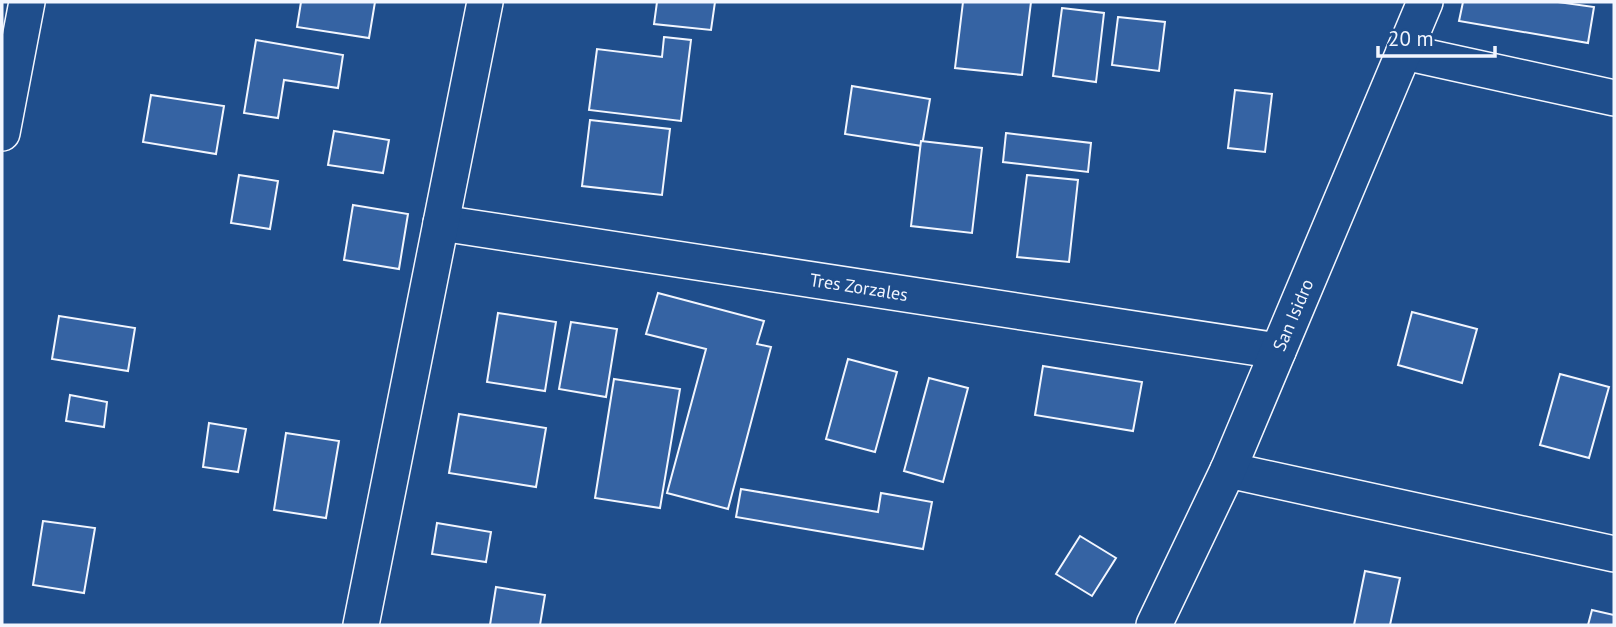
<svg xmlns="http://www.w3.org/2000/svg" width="1616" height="627" font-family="'PT Sans',sans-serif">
<rect width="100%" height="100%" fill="#1f4e8c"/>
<!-- building -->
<g fill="#3563a3" stroke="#f2f6ff" stroke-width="2">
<path d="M 301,2 L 375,2 L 369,38 L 297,27 Z"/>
<path d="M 657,2 L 715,2 L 711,30 L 654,24 Z"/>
<path d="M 963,2 L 1031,2 L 1022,75 L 955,68 Z"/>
<path d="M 1463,2 L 1558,2 L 1594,7 L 1588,43 L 1459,21 Z"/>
<path d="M 1062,8 L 1104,13 L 1096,82 L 1053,76 Z"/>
<path d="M 1118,17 L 1165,22 L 1159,71 L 1112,65 Z"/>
<path d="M 664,37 L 691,40 L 681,121 L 589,110 L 597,49 L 662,57 Z"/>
<path d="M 256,40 L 343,55 L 338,88 L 284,80 L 278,118 L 244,113 Z"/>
<path d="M 852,86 L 930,99 L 922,146 L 845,134 Z"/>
<path d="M 1235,90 L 1272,94 L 1265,152 L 1228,148 Z"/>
<path d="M 151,95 L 224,106 L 216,154 L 143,142 Z"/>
<path d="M 590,120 L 670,129 L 662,195 L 582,186 Z"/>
<path d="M 334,131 L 389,140 L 383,173 L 328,165 Z"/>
<path d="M 1006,133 L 1091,143 L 1088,172 L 1003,162 Z"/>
<path d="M 921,141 L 982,148 L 972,233 L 911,226 Z"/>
<path d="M 239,175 L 278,181 L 270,229 L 231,223 Z"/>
<path d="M 1027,175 L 1078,180 L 1069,262 L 1017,257 Z"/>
<path d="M 353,205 L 408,214 L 399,269 L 344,260 Z"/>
<path d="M 658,293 L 764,321 L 757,344 L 771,347 L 728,509 L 667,493 L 706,349 L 646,334 Z"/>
<path d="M 1412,312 L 1477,329 L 1462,383 L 1398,365 Z"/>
<path d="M 498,313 L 556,322 L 545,391 L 487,382 Z"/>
<path d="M 59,316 L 135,328 L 128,371 L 52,359 Z"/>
<path d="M 571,322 L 617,329 L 606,397 L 559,389 Z"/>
<path d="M 848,359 L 897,372 L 875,452 L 826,439 Z"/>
<path d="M 1043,366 L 1142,382 L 1133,431 L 1035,415 Z"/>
<path d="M 1560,374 L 1609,387 L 1589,458 L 1540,445 Z"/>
<path d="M 929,378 L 968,388 L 943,482 L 904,471 Z"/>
<path d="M 614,379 L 680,389 L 660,508 L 595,498 Z"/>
<path d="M 70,395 L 107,402 L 104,427 L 66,421 Z"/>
<path d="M 459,414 L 546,428 L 536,487 L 449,473 Z"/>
<path d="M 209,423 L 246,429 L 238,472 L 203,467 Z"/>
<path d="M 286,433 L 339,441 L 326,518 L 274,510 Z"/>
<path d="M 741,489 L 878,512 L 881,493 L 932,502 L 923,549 L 736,517 Z"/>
<path d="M 43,521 L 95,528 L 84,593 L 33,585 Z"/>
<path d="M 437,523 L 491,532 L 486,562 L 432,554 Z"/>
<path d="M 1080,536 L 1116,558 L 1092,596 L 1056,574 Z"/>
<path d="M 1365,571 L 1400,578 L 1390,625 L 1354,625 Z"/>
<path d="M 496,587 L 545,595 L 540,625 L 490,625 Z"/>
<path d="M 1592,610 L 1614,615 L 1614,625 L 1588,625 Z"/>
</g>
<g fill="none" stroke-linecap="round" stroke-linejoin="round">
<!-- street casing -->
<g stroke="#f2f6ff" stroke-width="38">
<g id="street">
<path d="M 1404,52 L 1614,98"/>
<path d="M 2,133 L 27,2"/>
<path d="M 441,223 L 1278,351"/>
<path d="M 1228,470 L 1614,554"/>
<path d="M 361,625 L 485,2"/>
<path d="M 1154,625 L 1228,470 L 1425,2"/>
</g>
</g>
<!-- street -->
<use href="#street" stroke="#1f4e8c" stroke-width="35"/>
</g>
<g text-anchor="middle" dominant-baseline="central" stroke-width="5" stroke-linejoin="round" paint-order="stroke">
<!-- street labels -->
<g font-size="18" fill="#f2f6ff" stroke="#1f4e8c">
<text transform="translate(859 287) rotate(9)">Tres Zorzales</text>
<text transform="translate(1293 315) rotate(-67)">San Isidro</text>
</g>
</g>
<!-- border -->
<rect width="1616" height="627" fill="none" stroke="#f2f6ff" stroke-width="7"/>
<!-- scale -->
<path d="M1378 46v10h117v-10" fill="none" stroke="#f2f6ff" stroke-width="3.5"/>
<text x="1388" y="46" font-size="21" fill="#f2f6ff" stroke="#1f4e8c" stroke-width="5" paint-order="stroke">20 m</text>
</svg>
